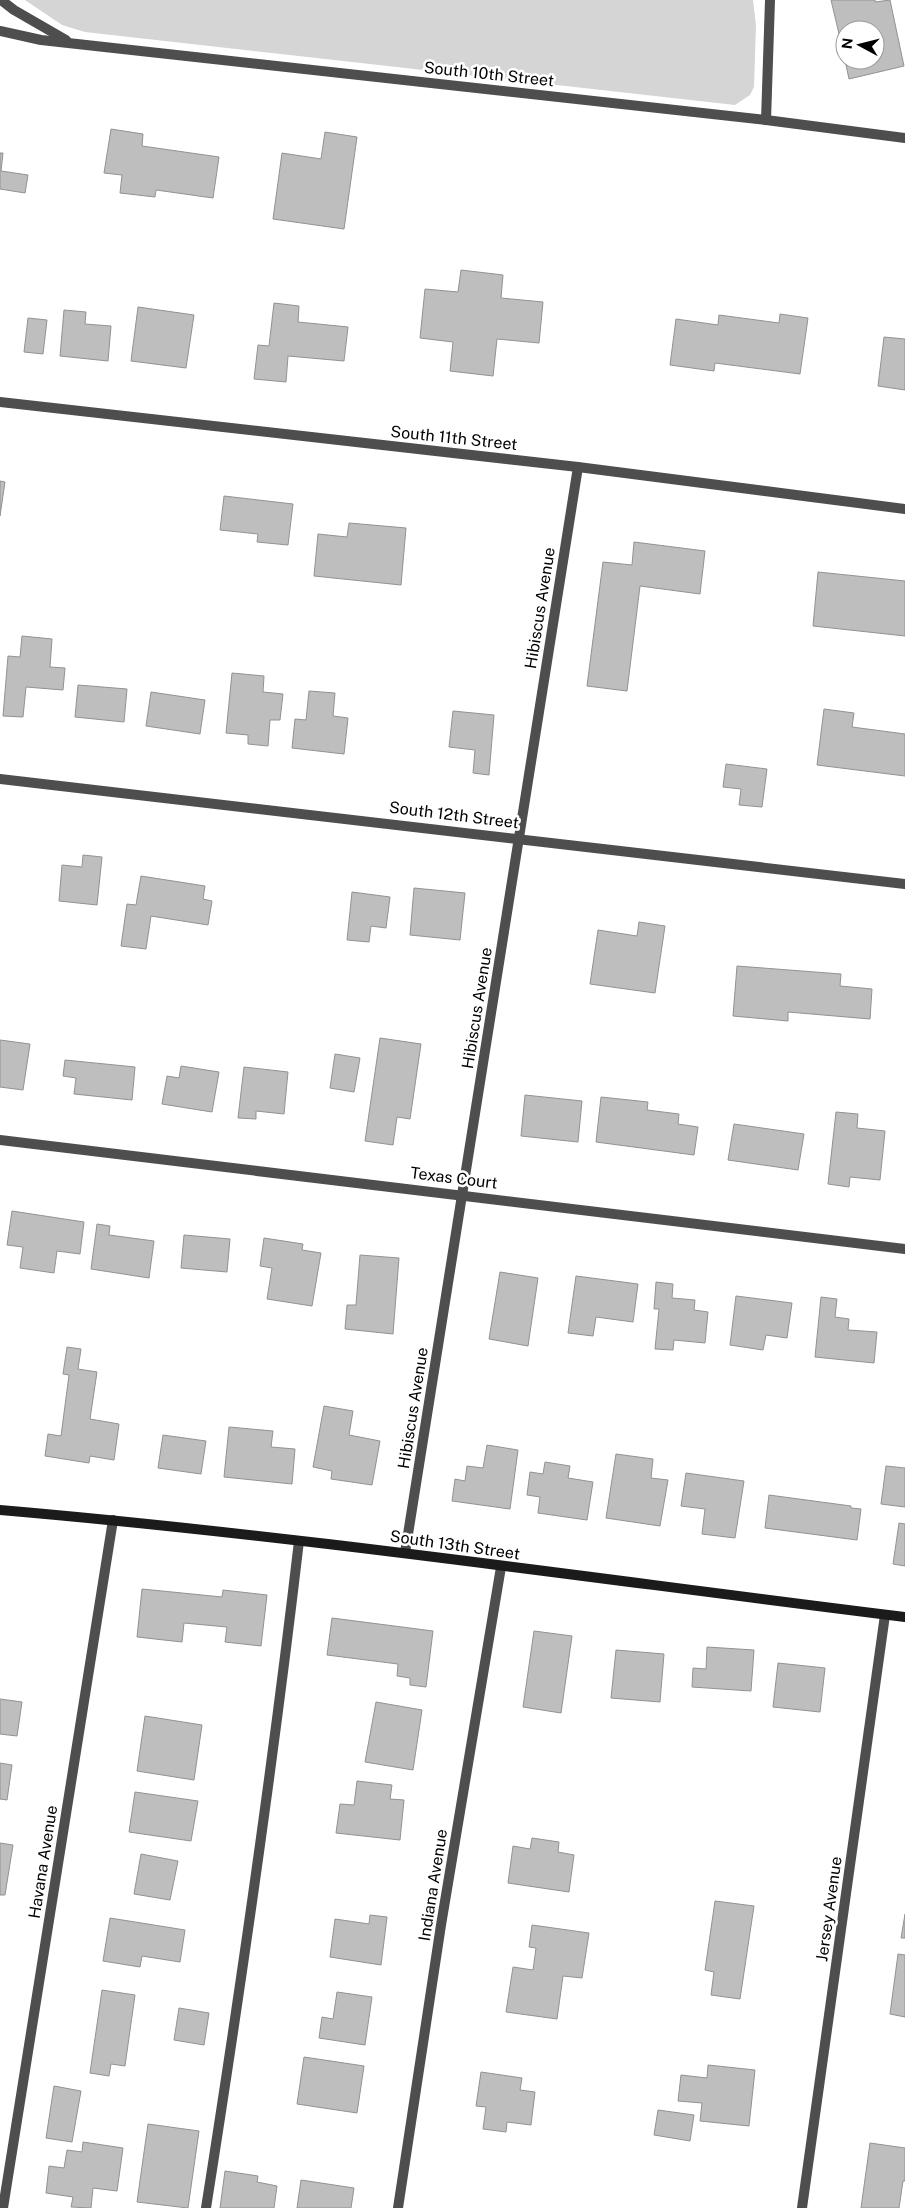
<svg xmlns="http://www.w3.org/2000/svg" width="905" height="2208" font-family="'Public Sans',sans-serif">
<rect width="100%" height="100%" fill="#fff"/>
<!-- green -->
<path fill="#d5d5d5" d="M 25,0 L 753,0 L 756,25 L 754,87 L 750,95 L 735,105 L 85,32 L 62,25 Z"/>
<!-- building -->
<g fill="#bebebe" stroke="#929292">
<path d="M 831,0 L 875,0 L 875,2 L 890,0 L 904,66 L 849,79 L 845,60 L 875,60 L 875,30 L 845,30 L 845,59 Z"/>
<path d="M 111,129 L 143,134 L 142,146 L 219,157 L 213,198 L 156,190 L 155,197 L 120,193 L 122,175 L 104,173 Z"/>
<path d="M 325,132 L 357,137 L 344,229 L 273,219 L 282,153 L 321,159 Z"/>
<path d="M 0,153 L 3,153 L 1,171 L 28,175 L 25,193 L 0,189 Z"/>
<path d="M 461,270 L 503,275 L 501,298 L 543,302 L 539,343 L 497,339 L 493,376 L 450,371 L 453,342 L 420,338 L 425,289 L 458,292 Z"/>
<path d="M 274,303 L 299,306 L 298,322 L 348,327 L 344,361 L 288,356 L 286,382 L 254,379 L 258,345 L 269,346 Z"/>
<path d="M 138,307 L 194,315 L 186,368 L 131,361 Z"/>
<path d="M 64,310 L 86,312 L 85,324 L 111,326 L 108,361 L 60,356 Z"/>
<path d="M 780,314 L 808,318 L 800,374 L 715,363 L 714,371 L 670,365 L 676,319 L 718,325 L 719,315 L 779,323 Z"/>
<path d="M 28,318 L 47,320 L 43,354 L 24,352 Z"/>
<path d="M 884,337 L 905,339 L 905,390 L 878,386 Z"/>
<path d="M 0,481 L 5,482 L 0,516 Z"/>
<path d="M 224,496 L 293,504 L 288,545 L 257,542 L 258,534 L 220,530 Z"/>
<path d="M 349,523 L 406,528 L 401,585 L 314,576 L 318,534 L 347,537 Z"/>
<path d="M 634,542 L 705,551 L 700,594 L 640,586 L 627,691 L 587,686 L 603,562 L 632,565 Z"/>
<path d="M 818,572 L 905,581 L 905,636 L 813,626 Z"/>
<path d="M 22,636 L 52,639 L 50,667 L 65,668 L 63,690 L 26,687 L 23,717 L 3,716 L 8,656 L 20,657 Z"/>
<path d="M 232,673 L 264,676 L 263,692 L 283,694 L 280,720 L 270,720 L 268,746 L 248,744 L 248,735 L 226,733 Z"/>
<path d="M 78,685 L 127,689 L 124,722 L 75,717 Z"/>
<path d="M 309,691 L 335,693 L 333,716 L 348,718 L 344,754 L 292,748 L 295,719 L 306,720 Z"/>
<path d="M 151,692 L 205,700 L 200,734 L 146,726 Z"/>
<path d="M 824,709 L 854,713 L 852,727 L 905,734 L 905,776 L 817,765 Z"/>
<path d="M 453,711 L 494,715 L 489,775 L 473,773 L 475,750 L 449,747 Z"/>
<path d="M 726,764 L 767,769 L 762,807 L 739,805 L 741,789 L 723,787 Z"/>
<path d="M 83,855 L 102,857 L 97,905 L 59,901 L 62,865 L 82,867 Z"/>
<path d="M 141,876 L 205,886 L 203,899 L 212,901 L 208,925 L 151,916 L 146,949 L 121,946 L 127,904 L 136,905 Z"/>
<path d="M 414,888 L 465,893 L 460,940 L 410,935 Z"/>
<path d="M 352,892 L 390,897 L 386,928 L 371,926 L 369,942 L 347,940 Z"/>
<path d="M 639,922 L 665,926 L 655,993 L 590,984 L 598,930 L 637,936 Z"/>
<path d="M 737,966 L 841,974 L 840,986 L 872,989 L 870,1019 L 788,1012 L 788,1021 L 733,1016 Z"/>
<path d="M 380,1038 L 421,1044 L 410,1119 L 397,1117 L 393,1145 L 365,1141 Z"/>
<path d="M 0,1040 L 30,1044 L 23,1090 L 0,1087 Z"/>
<path d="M 335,1054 L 360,1058 L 354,1092 L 330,1088 Z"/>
<path d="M 65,1060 L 135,1067 L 132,1100 L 74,1094 L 76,1078 L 63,1076 Z"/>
<path d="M 181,1066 L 219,1072 L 212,1112 L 162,1104 L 167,1076 L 179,1078 Z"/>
<path d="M 244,1067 L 288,1072 L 284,1114 L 256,1111 L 256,1119 L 238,1118 Z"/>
<path d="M 525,1095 L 582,1101 L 578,1142 L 521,1136 Z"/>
<path d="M 601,1097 L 648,1102 L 647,1110 L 679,1114 L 678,1124 L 698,1127 L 694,1155 L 596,1142 Z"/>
<path d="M 836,1112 L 858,1114 L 857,1128 L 885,1131 L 880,1180 L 850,1177 L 849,1187 L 828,1184 Z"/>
<path d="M 734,1124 L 804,1134 L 798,1170 L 728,1160 Z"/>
<path d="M 12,1211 L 84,1222 L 80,1254 L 57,1251 L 54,1273 L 20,1268 L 23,1247 L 7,1245 Z"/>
<path d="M 97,1224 L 110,1226 L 109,1235 L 154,1241 L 149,1278 L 91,1269 Z"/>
<path d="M 184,1235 L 230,1239 L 227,1272 L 181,1268 Z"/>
<path d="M 264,1238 L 303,1244 L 302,1250 L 321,1253 L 312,1306 L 267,1299 L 272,1268 L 260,1266 Z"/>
<path d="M 360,1255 L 399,1258 L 393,1334 L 345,1329 L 347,1305 L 356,1305 Z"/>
<path d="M 500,1272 L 538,1278 L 528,1346 L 489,1339 Z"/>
<path d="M 576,1276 L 638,1284 L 633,1322 L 596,1317 L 593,1336 L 568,1333 Z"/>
<path d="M 656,1282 L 673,1284 L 672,1298 L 695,1300 L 694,1310 L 708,1312 L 705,1343 L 674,1340 L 673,1350 L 655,1349 L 659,1309 L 654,1309 Z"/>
<path d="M 736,1296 L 792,1303 L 787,1338 L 766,1335 L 763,1350 L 730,1345 Z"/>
<path d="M 821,1297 L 837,1299 L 835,1317 L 849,1319 L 848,1330 L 877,1332 L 874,1363 L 815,1357 Z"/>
<path d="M 67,1347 L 81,1349 L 78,1369 L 97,1372 L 90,1419 L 119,1424 L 114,1460 L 90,1456 L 89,1463 L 45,1456 L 48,1434 L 61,1436 L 69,1375 L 63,1374 Z"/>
<path d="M 324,1406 L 353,1411 L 349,1435 L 380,1441 L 372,1485 L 331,1479 L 332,1471 L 313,1467 Z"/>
<path d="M 229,1427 L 273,1431 L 271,1447 L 295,1449 L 292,1484 L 224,1477 Z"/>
<path d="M 163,1435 L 206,1441 L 201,1474 L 158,1468 Z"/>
<path d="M 487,1445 L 518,1450 L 510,1509 L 452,1501 L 455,1479 L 465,1481 L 467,1466 L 483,1468 Z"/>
<path d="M 616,1454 L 653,1459 L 651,1478 L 668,1480 L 660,1526 L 606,1518 Z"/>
<path d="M 545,1462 L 570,1466 L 568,1478 L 593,1482 L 587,1520 L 538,1513 L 540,1497 L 527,1495 L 530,1472 L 543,1474 Z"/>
<path d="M 886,1466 L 905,1468 L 905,1507 L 881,1504 Z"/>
<path d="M 686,1473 L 744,1481 L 735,1538 L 702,1534 L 705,1509 L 681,1506 Z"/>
<path d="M 769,1495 L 851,1506 L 851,1508 L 861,1509 L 857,1540 L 765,1528 Z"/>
<path d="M 899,1523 L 905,1524 L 905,1566 L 893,1564 Z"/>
<path d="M 142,1589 L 222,1597 L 223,1590 L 267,1595 L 261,1646 L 225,1642 L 227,1627 L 184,1623 L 182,1642 L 137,1637 Z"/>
<path d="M 332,1618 L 433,1631 L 426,1687 L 410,1685 L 410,1678 L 397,1676 L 398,1664 L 327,1655 Z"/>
<path d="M 534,1631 L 572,1636 L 561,1713 L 523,1707 Z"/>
<path d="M 707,1647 L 754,1650 L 751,1691 L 692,1687 L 693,1668 L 706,1669 Z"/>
<path d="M 616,1650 L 664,1654 L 660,1702 L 611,1698 Z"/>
<path d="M 778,1663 L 825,1668 L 820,1712 L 773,1707 Z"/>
<path d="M 0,1699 L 22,1702 L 17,1736 L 0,1734 Z"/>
<path d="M 376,1702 L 422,1710 L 413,1770 L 365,1762 Z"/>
<path d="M 145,1716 L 202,1725 L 194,1780 L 137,1771 Z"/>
<path d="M 0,1763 L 12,1765 L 7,1800 L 0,1799 Z"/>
<path d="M 357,1781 L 392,1785 L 390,1799 L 404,1800 L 400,1840 L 336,1833 L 340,1804 L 354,1805 Z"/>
<path d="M 135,1792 L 198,1801 L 191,1841 L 129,1832 Z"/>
<path d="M 532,1838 L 559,1842 L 558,1852 L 574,1855 L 569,1892 L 508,1883 L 513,1846 L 530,1849 Z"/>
<path d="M 0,1843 L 13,1845 L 5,1895 L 0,1895 Z"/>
<path d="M 141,1854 L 178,1861 L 170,1900 L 134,1894 Z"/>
<path d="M 715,1901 L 754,1906 L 740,1999 L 711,1995 L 714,1972 L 705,1970 Z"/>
<path d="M 905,1914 L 905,1938 L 901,1938 Z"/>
<path d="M 370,1915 L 387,1917 L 381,1965 L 330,1957 L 335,1919 L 369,1924 Z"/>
<path d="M 110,1918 L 185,1930 L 180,1962 L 142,1956 L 140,1967 L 103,1961 Z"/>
<path d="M 532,1925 L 589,1933 L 582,1978 L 563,1976 L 557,2019 L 506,2012 L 513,1967 L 533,1970 L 536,1948 L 529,1947 Z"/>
<path d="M 898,1954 L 905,1955 L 905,2017 L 890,2014 Z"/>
<path d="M 102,1990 L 135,1995 L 125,2066 L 111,2064 L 109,2076 L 90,2073 Z"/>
<path d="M 337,1992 L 372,1997 L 365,2045 L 319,2038 L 322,2017 L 333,2019 Z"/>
<path d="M 179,2008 L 209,2013 L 204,2045 L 174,2040 Z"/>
<path d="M 304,2057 L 364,2066 L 357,2113 L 297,2104 Z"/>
<path d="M 708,2065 L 755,2070 L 749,2126 L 700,2121 L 702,2103 L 678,2101 L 681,2075 L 707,2078 Z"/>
<path d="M 481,2072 L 522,2078 L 520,2090 L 535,2092 L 531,2125 L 507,2122 L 506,2132 L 483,2129 L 486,2107 L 476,2106 Z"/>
<path d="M 54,2086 L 81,2091 L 72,2142 L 46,2138 Z"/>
<path d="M 658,2110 L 694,2115 L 690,2141 L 654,2135 Z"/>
<path d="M 148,2124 L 199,2131 L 188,2208 L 137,2202 Z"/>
<path d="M 83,2142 L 123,2148 L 117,2191 L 93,2188 L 91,2208 L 71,2207 L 73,2197 L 46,2193 L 49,2166 L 64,2168 L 67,2150 L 82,2152 Z"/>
<path d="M 870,2143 L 905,2148 L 905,2181 L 903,2181 L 899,2208 L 861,2208 Z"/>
<path d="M 225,2171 L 258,2176 L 257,2182 L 277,2186 L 274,2208 L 220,2208 Z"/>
<path d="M 301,2180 L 354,2188 L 351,2208 L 297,2208 Z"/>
</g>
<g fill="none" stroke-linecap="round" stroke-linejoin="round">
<!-- lane -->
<path stroke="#4e4e4e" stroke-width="10" d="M 206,2208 C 241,1986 273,1764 299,1541"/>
<!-- street -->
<g stroke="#4e4e4e" stroke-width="10">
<path d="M 1,0 L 14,10 L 66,40"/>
<path d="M 0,31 L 41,40 L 766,120 L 905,138"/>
<path d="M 766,120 L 770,0"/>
<path d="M 0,402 L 578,467 L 905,509"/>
<path d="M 0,779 L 905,884"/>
<path d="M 0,1140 L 905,1249"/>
<path d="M 405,1553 L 578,467"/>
<path d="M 3,2208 L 113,1520"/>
<path d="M 398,2208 L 441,1925 L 501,1567"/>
<path d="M 802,2208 L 885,1615"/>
</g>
<!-- secondary -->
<path stroke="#1b1b1b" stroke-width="10" d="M 0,1510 C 303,1536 604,1580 905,1617"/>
</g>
<g text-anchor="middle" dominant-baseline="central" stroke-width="5" stroke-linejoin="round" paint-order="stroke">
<!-- street labels -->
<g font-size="16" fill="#000" stroke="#fff">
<text transform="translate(489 74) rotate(6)">South 10th Street</text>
<text transform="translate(454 438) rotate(6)">South 11th Street</text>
<text transform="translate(540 608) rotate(-81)">Hibiscus Avenue</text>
<text transform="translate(454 815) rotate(7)">South 12th Street</text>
<text transform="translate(477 1008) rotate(-81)">Hibiscus Avenue</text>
<text transform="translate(454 1178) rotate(7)">Texas Court</text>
<text transform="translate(413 1408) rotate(-81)">Hibiscus Avenue</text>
<text transform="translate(455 1545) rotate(8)">South 13th Street</text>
<text transform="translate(43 1862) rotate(-81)">Havana Avenue</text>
<text transform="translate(433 1885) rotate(-81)">Indiana Avenue</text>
<text transform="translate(829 1909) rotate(-82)">Jersey Avenue</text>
</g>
</g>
<!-- north arrow -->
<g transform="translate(860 45) rotate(277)"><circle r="24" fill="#ffffff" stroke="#999999"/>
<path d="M0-4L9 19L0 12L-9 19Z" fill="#000000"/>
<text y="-8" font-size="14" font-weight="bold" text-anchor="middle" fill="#000000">N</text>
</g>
</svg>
